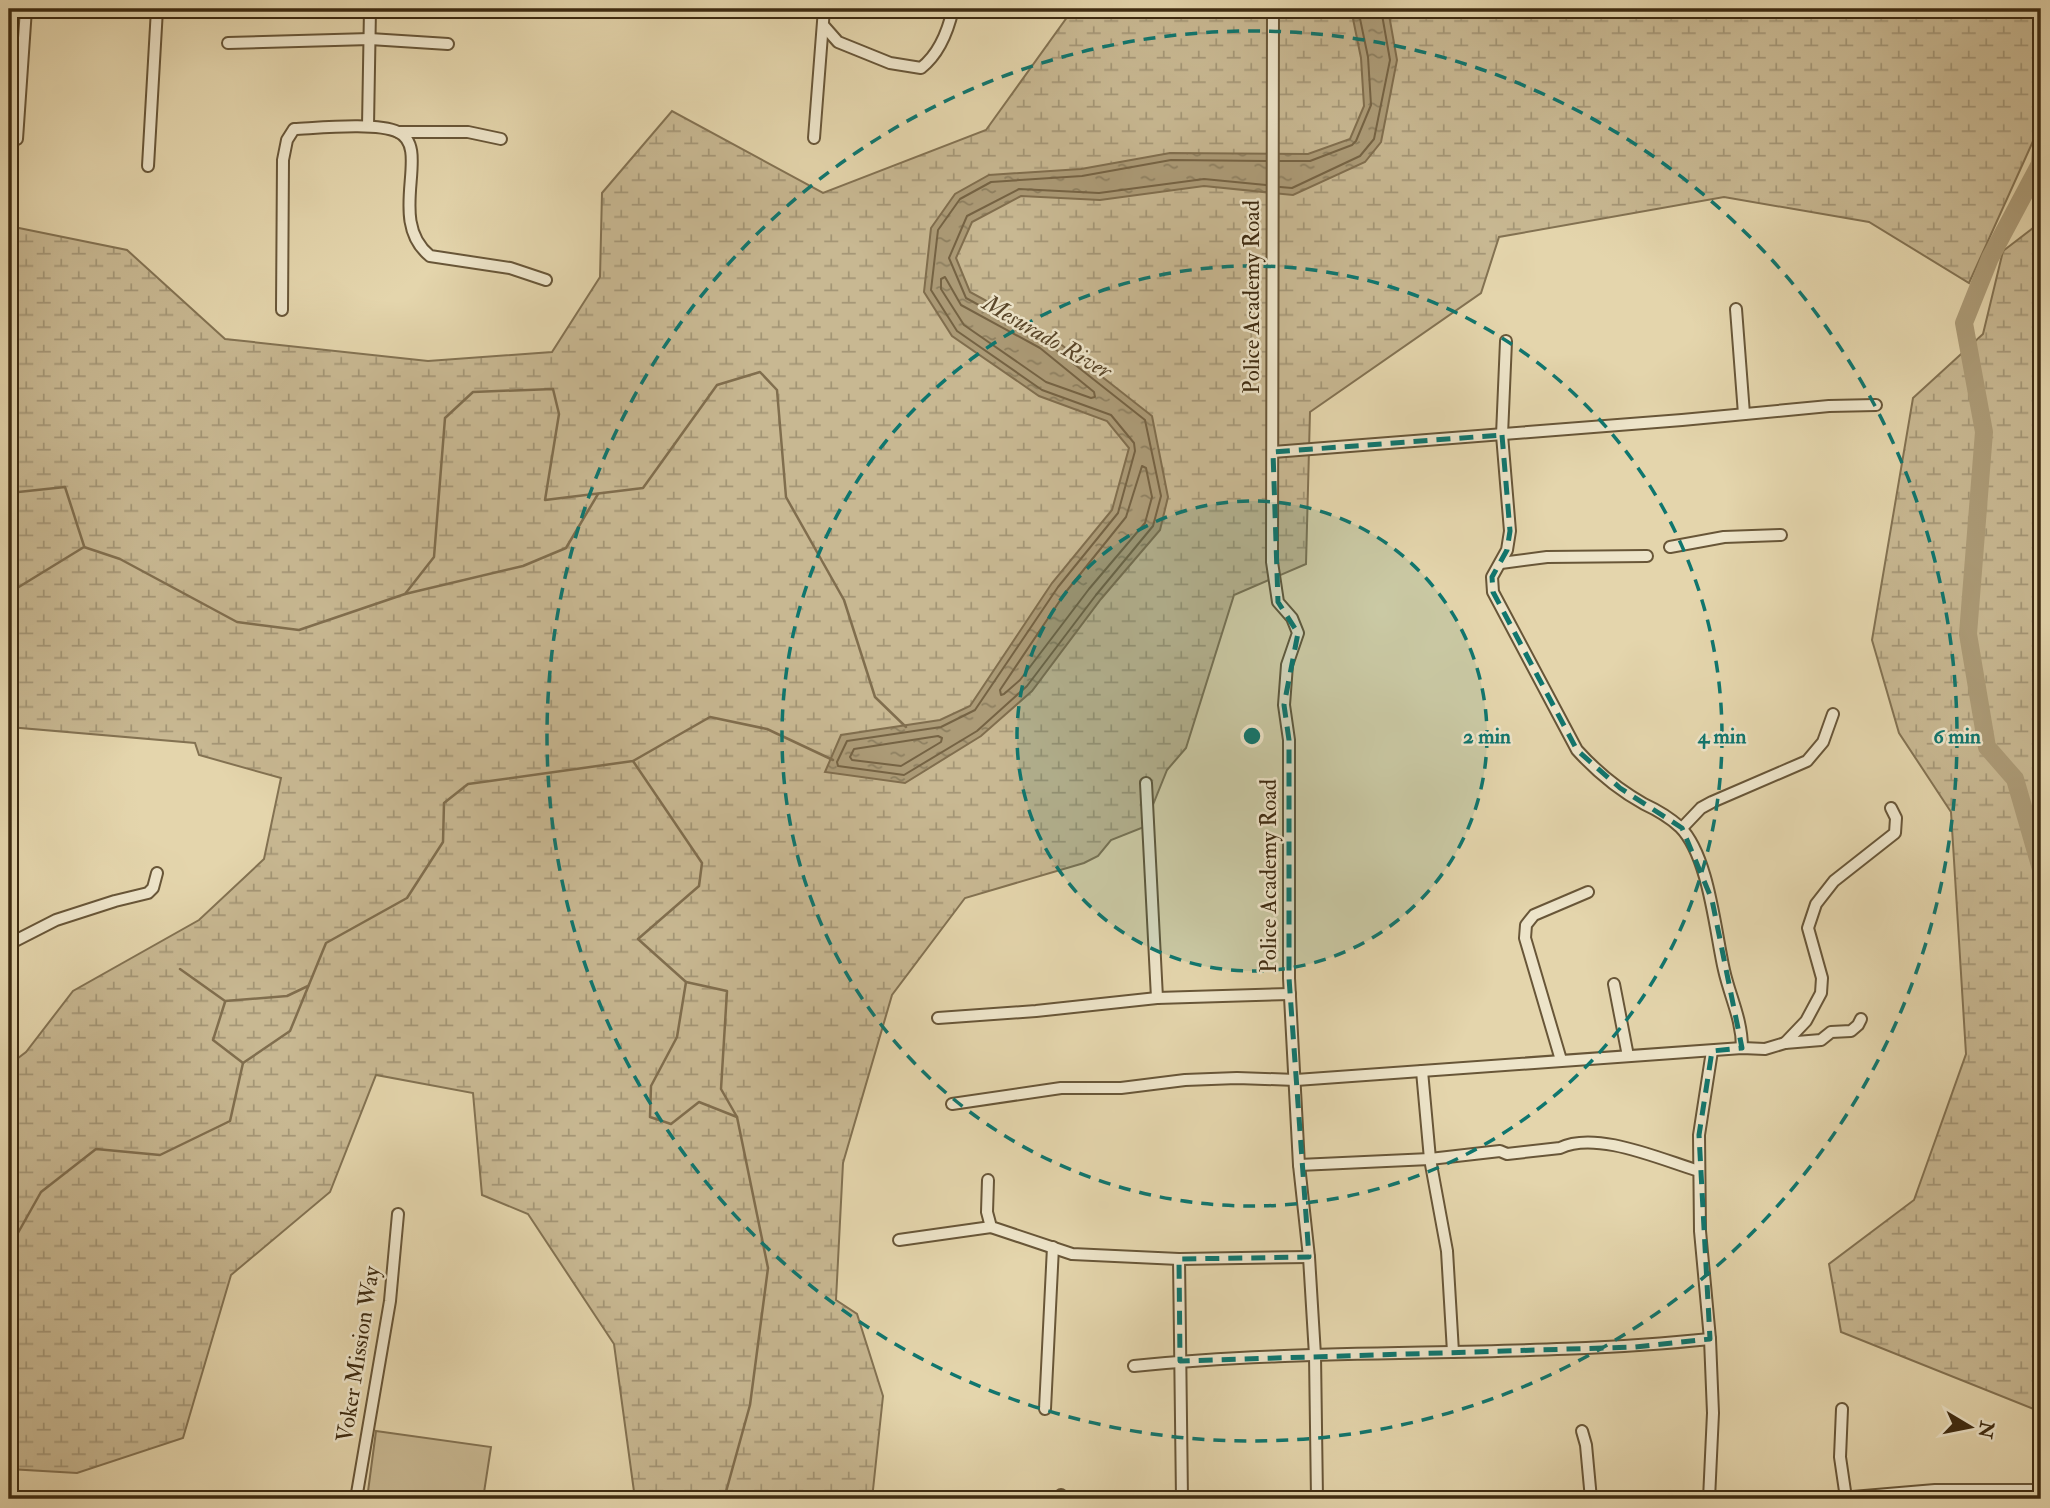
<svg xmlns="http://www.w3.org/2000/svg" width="2050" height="1508" font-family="'IM FELL Double Pica',serif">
<defs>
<pattern id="wetland-marsh" width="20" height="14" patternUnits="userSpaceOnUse" patternTransform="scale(1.75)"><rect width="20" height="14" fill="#c8b892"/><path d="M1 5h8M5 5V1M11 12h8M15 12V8" fill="none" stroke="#a49676"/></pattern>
<pattern id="water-ripples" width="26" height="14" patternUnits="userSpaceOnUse" patternTransform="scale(1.75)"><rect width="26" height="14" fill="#ac9b77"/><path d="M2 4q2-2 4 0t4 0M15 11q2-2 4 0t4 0" fill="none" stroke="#8d7f60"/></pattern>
</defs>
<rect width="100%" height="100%" fill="#e4d5ac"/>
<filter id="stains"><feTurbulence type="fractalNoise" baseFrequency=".00286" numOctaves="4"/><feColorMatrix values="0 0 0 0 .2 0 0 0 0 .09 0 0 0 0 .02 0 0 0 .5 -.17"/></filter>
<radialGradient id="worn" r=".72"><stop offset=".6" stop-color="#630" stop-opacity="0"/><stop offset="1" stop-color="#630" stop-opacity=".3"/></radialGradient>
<!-- wetland -->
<g fill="url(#wetland-marsh)" stroke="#837252" stroke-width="2">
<path d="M 1073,9 L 2032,9 L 2039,38 L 2034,139 L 1969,283 L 1869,222 L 1724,197 L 1499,237 L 1481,293 L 1310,412 L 1306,564 L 1234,595 L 1186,748 L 1167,770 L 1144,827 L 1111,840 L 1098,856 L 1084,863 L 965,898 L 892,995 L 843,1163 L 836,1300 L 857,1314 L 883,1396 L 872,1499 L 635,1499 L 614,1344 L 528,1214 L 482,1195 L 473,1093 L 376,1075 L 330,1192 L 231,1275 L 183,1438 L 77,1473 L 9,1469 L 9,1065 L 26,1052 L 73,991 L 199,920 L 264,859 L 281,778 L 199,755 L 195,743 L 9,727 L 9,226 L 127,250 L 225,339 L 428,361 L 552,352 L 600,277 L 602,193 L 672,111 L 823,193 L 986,130 Z"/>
<path d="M 2041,222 L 2041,1412 L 1841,1332 L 1829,1264 L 1914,1200 L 1966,1054 L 1951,812 L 1899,733 L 1872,640 L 1913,398 L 1983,334 L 2003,251 Z"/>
</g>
<!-- pitch -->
<path fill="#c8b892" stroke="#837252" stroke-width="2" d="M 376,1431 L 491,1447 L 483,1499 L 367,1499 Z"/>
<!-- water -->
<path fill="url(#water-ripples)" stroke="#806e4e" stroke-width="2" d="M 1351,9 L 1388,9 L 1397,60 L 1381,142 L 1365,162 L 1293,195 L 1204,186 L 1100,200 L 1021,196 L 972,222 L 956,258 L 970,292 L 1049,335 L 1152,416 L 1168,497 L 1160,530 L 1101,599 L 1032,691 L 981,736 L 905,783 L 825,772 L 841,735 L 940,720 L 970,706 L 1052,583 L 1112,510 L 1129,448 L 1107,421 L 1039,396 L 952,336 L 924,292 L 931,228 L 955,194 L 989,175 L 1081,169 L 1170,153 L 1308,154 L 1350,139 L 1364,106 L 1361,58 Z"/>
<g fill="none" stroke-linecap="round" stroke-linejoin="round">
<!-- shore -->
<g stroke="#756344" stroke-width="2">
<path d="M 1280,161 L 1310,161 L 1352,145 L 1356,141 L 1371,105 L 1368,57 L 1358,9"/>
<path d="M 1266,185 L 1204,179 L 1099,193 L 1019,189 L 967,216 L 949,258 L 966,298 L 1045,341 L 1145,420 L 1161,496 L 1153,526 L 1096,595 L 1027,686 L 977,731 L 904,775 L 838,766 L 837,762 L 847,741 L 941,727 L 975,710 L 1058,587 L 1118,513 L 1135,451 L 1134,443 L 1111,415 L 1042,390 L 957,331 L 931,290 L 938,230 L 960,199 L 991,182 L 1082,176 L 1171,160 L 1266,161"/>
<path d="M 1280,187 L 1292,188 L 1360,156 L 1374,139 L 1390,60 L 1381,9"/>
<path d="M 945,277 L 961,305 L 1040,348 L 1094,392 L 1095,397 L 1091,398 L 1046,382 L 964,325 L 941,289 L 941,279 Z"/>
<path d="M 1142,466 L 1146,468 L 1152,497 L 1145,523 L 1089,589 L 1020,680 L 1004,694 L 1001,695 L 1000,690 L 1065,593 L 1126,517 Z"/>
<path d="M 938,736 L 942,738 L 941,742 L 901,766 L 852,760 L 850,757 L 854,749 Z"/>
</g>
<!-- stream -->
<g stroke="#806e4e" stroke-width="2.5">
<path d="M 9,493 L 65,487 L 84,546"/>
<path d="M 9,593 L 84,547 L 120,559 L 237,622 L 299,630 L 405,594 L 434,557 L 445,418 L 473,392 L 553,389 L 559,414 L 545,500 L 643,488 L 717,385 L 760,372 L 777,390 L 786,497 L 844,600 L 875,697 L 906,727"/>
<path d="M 405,594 L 523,566 L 566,548 L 598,494"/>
<path d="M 633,761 L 702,863 L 699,886 L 638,939 L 686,982 L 727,991 L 721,1089 L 737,1117 L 768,1268 L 750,1405 L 724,1499"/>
<path d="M 180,969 L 225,1001 L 287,996 L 308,986"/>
<path d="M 686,982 L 677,1037 L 651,1086 L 650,1117 L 671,1124 L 699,1102 L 737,1117"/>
<path d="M 225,1002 L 213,1040 L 243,1063"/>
<path d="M 9,1242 L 14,1240 L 41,1192 L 96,1149 L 160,1155 L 230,1121 L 243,1063 L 290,1031 L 326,943 L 407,898 L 443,842 L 444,803 L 468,784 L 633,761 L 710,717 L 767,729 L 833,760"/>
</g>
<!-- river -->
<path stroke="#ac9b77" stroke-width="18" d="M 2041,147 L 2040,164 L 1990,258 L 1964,323 L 1984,432 L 1968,634 L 1987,747 L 2015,779 L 2041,869"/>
<!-- minor casing -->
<g stroke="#685638" stroke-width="14">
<g id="minor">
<path d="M 1273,9 L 1272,562 L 1278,602 L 1292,618 L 1298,633 L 1287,665 L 1284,705 L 1289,740 L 1289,978 L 1299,1165 L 1309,1257 L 1315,1355 L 1317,1499"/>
<path d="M 823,25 L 838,42 L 890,63 L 921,68 C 939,54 948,31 953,9"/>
<path d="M 228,43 L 370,39 L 448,44"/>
<path d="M 368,126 L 370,9"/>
<path d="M 398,132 L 468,132 L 501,139"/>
<path d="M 814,138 L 824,9"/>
<path d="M 17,139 L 26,9"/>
<path d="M 148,166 L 157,9"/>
<path d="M 1736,309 L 1744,414"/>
<path d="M 282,310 L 283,160 L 287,140 L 294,129 C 318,128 377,122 398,132 C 433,148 385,220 430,256 L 510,268 L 546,280"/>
<path d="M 1506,341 L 1502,435 L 1510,531 L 1507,550 L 1492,577 L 1493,592 L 1577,750 C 1596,771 1619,790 1644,804 C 1657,810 1669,817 1680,827 C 1709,856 1715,931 1724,970 C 1730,997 1742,1019 1742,1048"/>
<path d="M 1273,452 L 1682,420 L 1829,406 L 1876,405"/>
<path d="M 1670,547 L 1724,537 L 1781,535"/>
<path d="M 1501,563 L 1547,557 L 1647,556"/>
<path d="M 1146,783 L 1157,998"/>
<path d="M 1682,828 L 1701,808 L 1712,802 L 1807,761 L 1823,742 L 1833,714"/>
<path d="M 9,944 L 56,920 L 115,901 L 148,893 L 153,888 L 157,873"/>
<path d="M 1614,984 L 1628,1056"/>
<path d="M 938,1018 L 1036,1011 L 1157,998 L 1290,994"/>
<path d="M 1785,1043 L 1806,1021 L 1821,993 L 1822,978 L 1808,928 L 1816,904 L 1834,881 L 1895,833 L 1896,818 L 1891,808"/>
<path d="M 1561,1060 L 1525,938 L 1526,925 L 1534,915 L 1588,892"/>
<path d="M 1422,1071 L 1430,1159 L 1447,1251 L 1453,1352"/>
<path d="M 952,1104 L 1061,1088 L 1121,1088 L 1185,1080 L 1237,1078 L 1296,1080 L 1742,1048 L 1765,1049 L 1785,1043 L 1821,1040 L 1831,1032 L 1851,1031 L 1858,1025 L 1861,1019"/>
<path d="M 1299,1165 L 1430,1159 L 1500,1151 L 1507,1154 L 1560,1148 C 1596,1130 1662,1160 1699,1171"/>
<path d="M 988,1180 L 987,1212 L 991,1227 L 1072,1254 L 1179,1259 L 1309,1257"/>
<path d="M 899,1240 L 991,1227"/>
<path d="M 1179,1259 L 1182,1499"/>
<path d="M 1134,1366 C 1326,1346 1519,1359 1710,1339"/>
<path d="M 1045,1409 L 1053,1247"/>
<path d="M 1842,1409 L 1840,1457 L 1846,1498"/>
<path d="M 1582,1431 L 1586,1445 L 1591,1499"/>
<path d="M 1061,1495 L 1065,1499"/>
<path d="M 356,1499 L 390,1301 L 398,1214"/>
<path d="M 1709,1499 L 1713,1413 L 1710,1339 L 1700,1231 L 1699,1135 L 1712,1051"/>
<path d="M 1829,1499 L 1935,1490 L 2041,1490"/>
</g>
</g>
<!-- minor -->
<use href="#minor" stroke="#ede4c9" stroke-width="10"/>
</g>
<!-- marked area -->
<path fill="none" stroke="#0f766e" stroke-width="5" stroke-dasharray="14 9" stroke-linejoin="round" d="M 1502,435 L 1510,531 L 1507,550 L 1492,577 L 1493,592 L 1577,750 L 1620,788 L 1682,828 L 1712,900 L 1742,1048 L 1712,1051 L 1699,1135 L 1710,1339 L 1635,1347 L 1180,1361 L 1179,1259 L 1309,1257 L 1289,978 L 1289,740 L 1284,705 L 1298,633 L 1278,602 L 1273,452 Z"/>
<!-- distance rings -->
<circle cx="1252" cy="736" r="235" fill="#0f766e" fill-opacity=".12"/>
<g fill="none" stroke="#0f766e" stroke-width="3.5" stroke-dasharray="12 9">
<circle cx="1252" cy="736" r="235"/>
<circle cx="1252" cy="736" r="470"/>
<circle cx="1252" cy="736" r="705"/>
</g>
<g text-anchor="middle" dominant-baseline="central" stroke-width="5" stroke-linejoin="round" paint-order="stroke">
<!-- street labels -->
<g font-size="23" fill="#3e2b11" stroke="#ede4c9">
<text transform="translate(1251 297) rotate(-90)">Police Academy Road</text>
<text transform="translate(1268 876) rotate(-90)">Police Academy Road</text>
<text transform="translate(358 1354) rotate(-81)">Voker Mission Way</text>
</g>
<!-- water labels -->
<g font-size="24" font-style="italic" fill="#5a472a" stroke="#ede4c9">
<text transform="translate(1047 337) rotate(30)">Mesurado River</text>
</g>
</g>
<circle cx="1252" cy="736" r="10" fill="#0f766e" stroke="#ede4c9" stroke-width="3.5"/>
<g font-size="21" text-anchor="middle" font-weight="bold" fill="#0f766e" stroke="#ede4c9" stroke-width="5" stroke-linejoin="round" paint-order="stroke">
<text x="1487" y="743">2 min</text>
<text x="1722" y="743">4 min</text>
<text x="1957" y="743">6 min</text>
</g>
<!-- margin -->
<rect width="2050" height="1508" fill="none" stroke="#e4d5ac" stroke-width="35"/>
<rect x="10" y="10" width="2029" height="1487" fill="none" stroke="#3e2b11" stroke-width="3.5"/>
<rect x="18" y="18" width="2015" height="1473" fill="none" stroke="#3e2b11" stroke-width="2"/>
<!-- north arrow -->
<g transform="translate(1970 1427) rotate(100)" stroke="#ede4c9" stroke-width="5" paint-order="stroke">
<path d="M0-5L12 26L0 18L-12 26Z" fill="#3e2b11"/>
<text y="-10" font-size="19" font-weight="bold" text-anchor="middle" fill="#3e2b11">N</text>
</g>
<rect width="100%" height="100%" filter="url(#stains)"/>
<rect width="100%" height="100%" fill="url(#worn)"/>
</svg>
